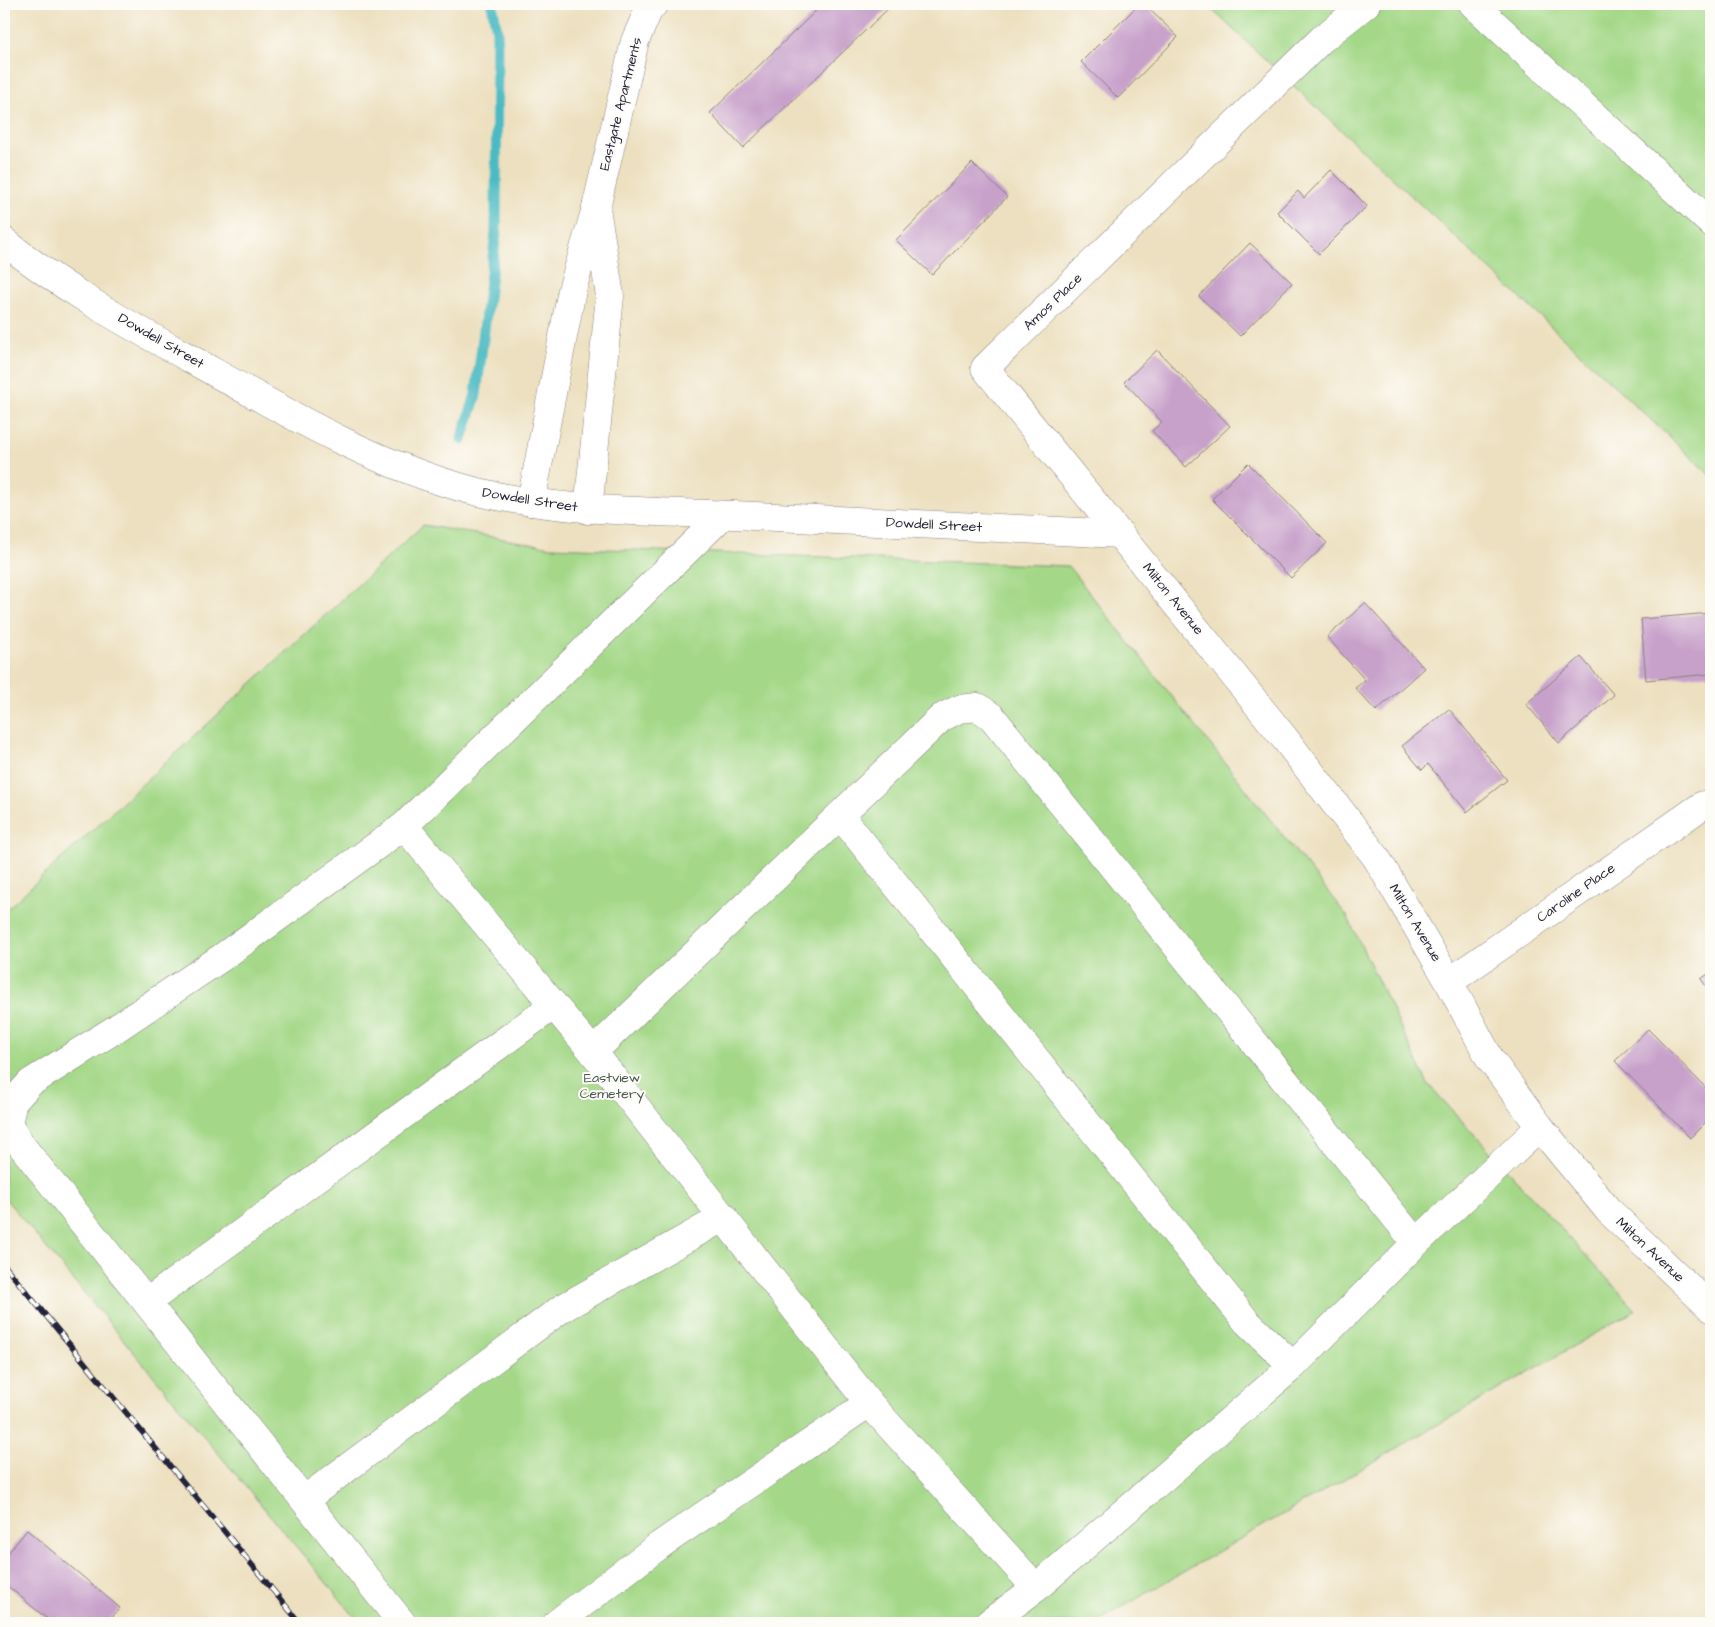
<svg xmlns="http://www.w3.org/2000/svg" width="1715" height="1627" font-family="'Architects Daughter',sans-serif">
<rect width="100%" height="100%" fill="#fdfcf7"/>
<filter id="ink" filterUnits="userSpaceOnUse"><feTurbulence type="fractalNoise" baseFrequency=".02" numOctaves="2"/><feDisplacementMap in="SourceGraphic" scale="10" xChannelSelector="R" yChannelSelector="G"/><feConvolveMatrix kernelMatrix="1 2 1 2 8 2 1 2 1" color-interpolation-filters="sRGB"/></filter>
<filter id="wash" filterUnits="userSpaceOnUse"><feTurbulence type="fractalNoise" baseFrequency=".0096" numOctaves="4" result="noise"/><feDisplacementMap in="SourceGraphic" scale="20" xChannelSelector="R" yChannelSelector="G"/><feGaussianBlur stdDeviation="1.12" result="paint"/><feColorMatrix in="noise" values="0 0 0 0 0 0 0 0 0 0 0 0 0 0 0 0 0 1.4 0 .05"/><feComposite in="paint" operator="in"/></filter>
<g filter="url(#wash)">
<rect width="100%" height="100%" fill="#ede0c0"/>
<!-- green -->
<g fill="#a4d888" stroke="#637d62">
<path d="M 1206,4 L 1711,4 L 1711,476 Z"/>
<path d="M 423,525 L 551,547 L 1068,566 L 1347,916 L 1428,1084 L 1636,1310 L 1095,1623 L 360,1623 L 4,1197 L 4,912 Z"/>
</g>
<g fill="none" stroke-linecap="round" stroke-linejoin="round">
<!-- stream -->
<path stroke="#4cbbc3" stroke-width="11" d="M 462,439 L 476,395 L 496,233 L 497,31 L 492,4"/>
</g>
<g id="blocks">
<!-- building -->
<g fill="#c8a1cb">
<path d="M 823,4 L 893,4 L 743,148 L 710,113 Z"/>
<path d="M 1139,4 L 1144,4 L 1178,37 L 1118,98 L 1081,62 Z"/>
<path d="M 972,163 L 1007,197 L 932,275 L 896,240 Z"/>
<path d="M 1331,170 L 1367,206 L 1319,254 L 1277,212 L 1298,191 L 1304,198 Z"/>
<path d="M 1250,243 L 1292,283 L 1240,336 L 1199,296 Z"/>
<path d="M 1157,350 L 1230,426 L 1186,467 L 1152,431 L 1162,422 L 1124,382 Z"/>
<path d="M 1248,463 L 1327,543 L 1291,578 L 1212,499 Z"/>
<path d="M 1365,603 L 1424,668 L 1376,711 L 1355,688 L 1365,680 L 1327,637 Z"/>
<path d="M 1711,613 L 1711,674 L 1646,680 L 1641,619 Z"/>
<path d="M 1581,657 L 1614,695 L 1559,743 L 1526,704 Z"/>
<path d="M 1449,709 L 1507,780 L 1467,812 L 1428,764 L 1422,770 L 1402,746 Z"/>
<path d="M 1711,972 L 1711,993 L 1701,979 Z"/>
<path d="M 1648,1029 L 1711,1093 L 1711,1117 L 1690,1138 L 1615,1061 Z"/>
<path d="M 27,1530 L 120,1608 L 107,1623 L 52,1623 L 4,1583 L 4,1558 Z"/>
</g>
</g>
</g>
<g filter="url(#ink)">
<use href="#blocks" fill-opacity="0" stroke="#88817e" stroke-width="1"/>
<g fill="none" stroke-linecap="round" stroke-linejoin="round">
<!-- minor casing -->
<g stroke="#88817e" stroke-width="29">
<g id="minor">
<path d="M 1366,4 L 1322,39 L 985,368 L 1286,740 L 1376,857 L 1449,982 L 1490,1059 L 1540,1127 L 1608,1210 L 1711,1308"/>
<path d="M 1473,4 L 1711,223"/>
<path d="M 596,208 L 635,41 L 649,9 L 654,4"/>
<path d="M 4,241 C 60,287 126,323 189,358 C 280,409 373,465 474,491 C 559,512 647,511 734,515 C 863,521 991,528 1120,534"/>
<path d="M 531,502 L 572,290 L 596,208 L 610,296 L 588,510"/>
<path d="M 840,815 L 1247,1322 L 1293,1366"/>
<path d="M 404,826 L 593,1052 L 869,1403 L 1036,1588"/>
<path d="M 1449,982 L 1703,805"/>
<path d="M 593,1052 L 941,718 L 959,709 L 978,707 L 992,717 L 1416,1243"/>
<path d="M 147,1302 L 554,1005"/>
<path d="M 304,1500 L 561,1309 L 724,1217"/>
<path d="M 402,1623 L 21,1145 L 8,1123 L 13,1102 L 30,1083 L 114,1030 L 221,958 L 404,826 L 723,515"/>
<path d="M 557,1623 L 660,1545 L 869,1403"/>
<path d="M 989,1623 L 1036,1588 L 1293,1366 L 1416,1243 L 1540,1127"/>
</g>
</g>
<!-- minor -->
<use href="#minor" stroke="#fff" stroke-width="28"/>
<!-- rail casing -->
<g stroke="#22223b" stroke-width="5.5">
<path id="rail" d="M 4,1265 L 300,1623"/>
</g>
<!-- rail -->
<use href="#rail" stroke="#fdfcf7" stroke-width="4" stroke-dasharray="11" stroke-linecap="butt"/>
</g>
</g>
<g text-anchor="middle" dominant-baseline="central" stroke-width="4" stroke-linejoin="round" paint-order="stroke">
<!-- street labels -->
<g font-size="14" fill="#22223b" stroke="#fdfcf7">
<text transform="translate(621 104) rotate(-76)">Eastgate Apartments</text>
<text transform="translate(1053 302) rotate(-44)">Amos Place</text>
<text transform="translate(161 341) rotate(30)">Dowdell Street</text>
<text transform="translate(530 500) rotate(9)">Dowdell Street</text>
<text transform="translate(934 525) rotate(3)">Dowdell Street</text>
<text transform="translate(1173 599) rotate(51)">Milton Avenue</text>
<text transform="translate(1576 893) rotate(-35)">Caroline Place</text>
<text transform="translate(1415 923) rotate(59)">Milton Avenue</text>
<text transform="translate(1650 1250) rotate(43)">Milton Avenue</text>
</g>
<!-- park labels -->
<g font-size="14" fill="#495952" stroke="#fdfcf7">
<text x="612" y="1078">Eastview<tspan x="612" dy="16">Cemetery</tspan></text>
</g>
</g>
<!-- margin -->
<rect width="1715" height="1627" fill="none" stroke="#fdfcf7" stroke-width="20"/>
</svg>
